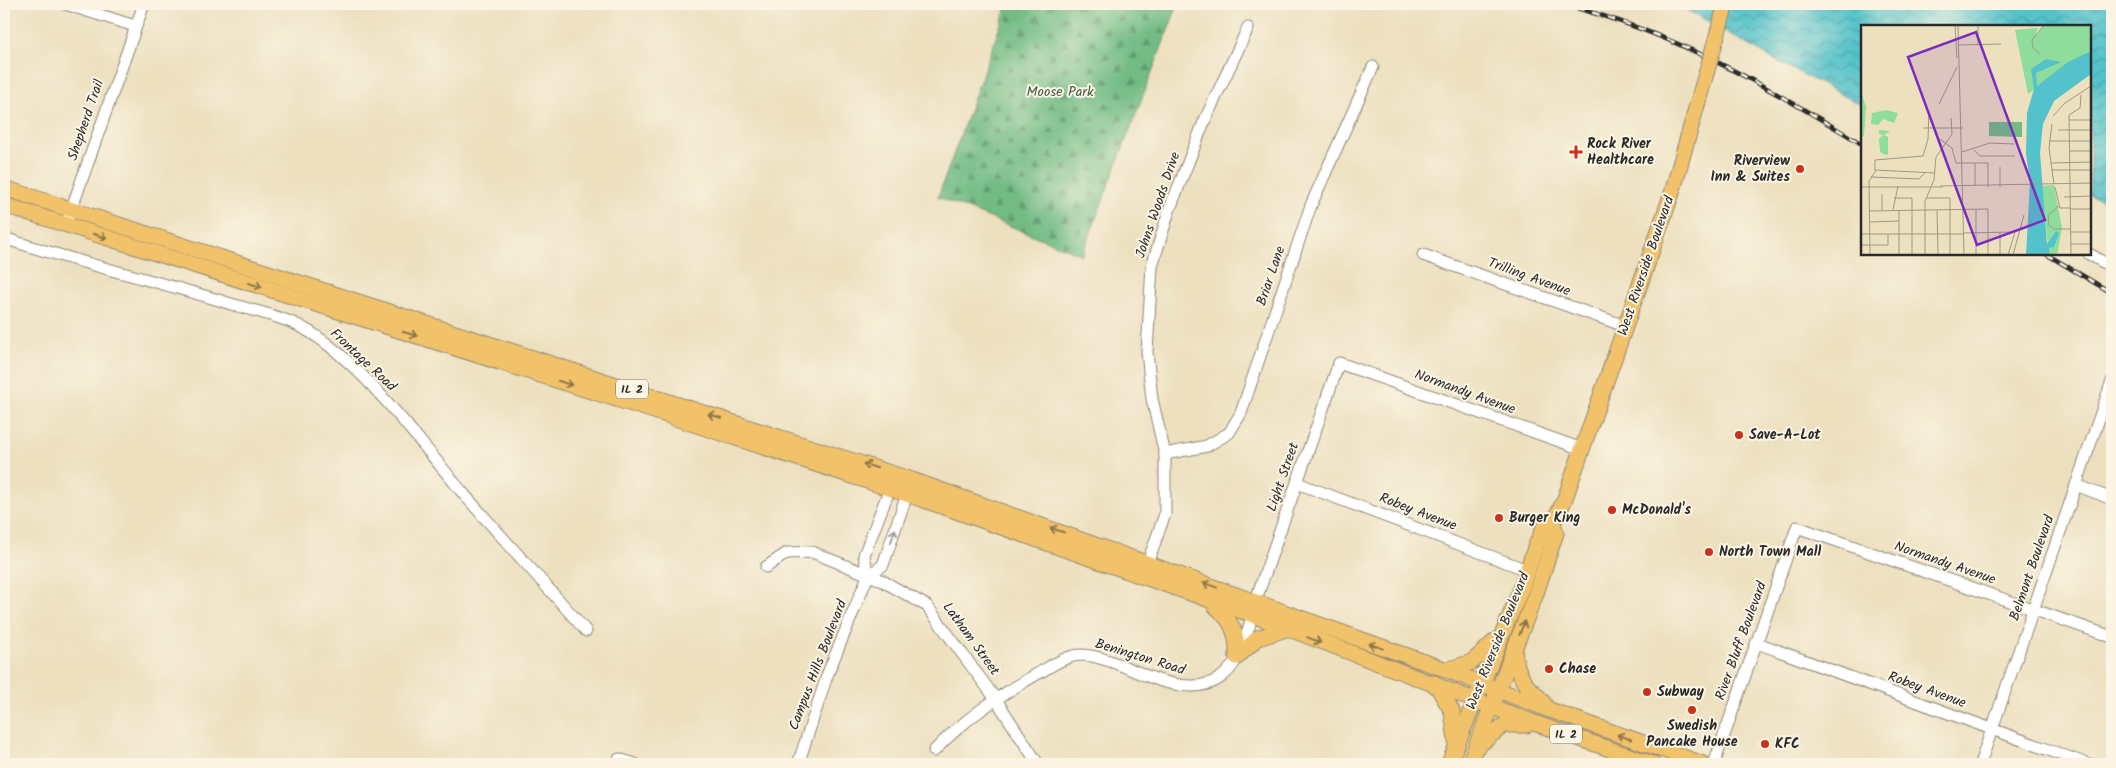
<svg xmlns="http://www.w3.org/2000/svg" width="2116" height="768" font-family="Kalam,sans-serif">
<defs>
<pattern id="forest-firs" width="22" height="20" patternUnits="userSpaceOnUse" patternTransform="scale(1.25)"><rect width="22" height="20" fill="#72bc84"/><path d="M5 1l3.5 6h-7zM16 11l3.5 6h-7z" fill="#5e996c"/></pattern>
<pattern id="water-waves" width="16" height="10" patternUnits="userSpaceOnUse" patternTransform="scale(1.25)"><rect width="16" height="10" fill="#54c2ca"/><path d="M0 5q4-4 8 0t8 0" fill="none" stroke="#469ea4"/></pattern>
</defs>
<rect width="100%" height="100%" fill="#fcf5e5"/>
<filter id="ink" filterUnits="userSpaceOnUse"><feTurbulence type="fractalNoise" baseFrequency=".02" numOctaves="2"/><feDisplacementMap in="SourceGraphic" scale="10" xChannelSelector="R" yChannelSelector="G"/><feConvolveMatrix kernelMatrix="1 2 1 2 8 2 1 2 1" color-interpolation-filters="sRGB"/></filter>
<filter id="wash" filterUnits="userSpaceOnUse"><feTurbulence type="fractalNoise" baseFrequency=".0096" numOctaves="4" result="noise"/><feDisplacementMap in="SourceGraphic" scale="20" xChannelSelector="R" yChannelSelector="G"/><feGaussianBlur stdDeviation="1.12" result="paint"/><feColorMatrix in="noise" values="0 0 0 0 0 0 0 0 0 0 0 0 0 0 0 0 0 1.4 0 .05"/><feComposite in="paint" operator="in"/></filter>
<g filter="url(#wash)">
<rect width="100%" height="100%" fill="#ede0bf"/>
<!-- forest -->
<path fill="url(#forest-firs)" stroke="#4e7458" d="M 1008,4 L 1178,4 L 1082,255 L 938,197 Z"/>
<!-- water -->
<path fill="url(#water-waves)" stroke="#40767a" d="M 1671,4 L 2112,4 L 2112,204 L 2090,195 L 2090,26 L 1862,26 L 1862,105 L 1773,59 L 1697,15 Z"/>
</g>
<g filter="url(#ink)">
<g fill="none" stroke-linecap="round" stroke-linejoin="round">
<!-- minor casing -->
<g stroke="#8c8675" stroke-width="13">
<g id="minor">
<path d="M 65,4 L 135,26"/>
<path d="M 69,216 L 144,4"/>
<path d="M 4,238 C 78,263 154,280 228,303 C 249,310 273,314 293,323 C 353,349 420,443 463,493 C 503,539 546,585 586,631"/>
<path d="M 2089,254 L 2112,267"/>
<path d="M 1423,255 L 1625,326"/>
<path d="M 1165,454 L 1207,446 L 1229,433 L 1241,413 L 1311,205 L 1373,67"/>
<path d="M 1297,483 L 1527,570"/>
<path d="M 2076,485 L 2112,499"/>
<path d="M 766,567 L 787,553 L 812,552 L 881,580 L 927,606 L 995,698 L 1038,764"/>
<path d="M 1145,570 L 1165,514 L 1165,454 L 1152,399 L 1147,352 L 1152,266 L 1169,211 L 1204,122 L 1248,28"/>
<path d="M 868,576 L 864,555 L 892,483"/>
<path d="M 1757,643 L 2087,764"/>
<path d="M 934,751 C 964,719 999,696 1037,674 C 1050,667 1066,655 1082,655 C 1103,656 1127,668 1147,676 C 1221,705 1241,670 1255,602 L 1339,363 L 1582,449"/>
<path d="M 619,759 L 635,764"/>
<path d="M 798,764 L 828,673 L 868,576 L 883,565 L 909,488"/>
<path d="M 1714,764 L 1797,527 L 2112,637"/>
<path d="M 1980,764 L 2112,381"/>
</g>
</g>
<!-- major casing -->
<g stroke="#8c8675" stroke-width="17">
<g id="major">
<path d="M 4,188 L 912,480 L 1447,670 L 1547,709 L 1703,764"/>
<path d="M 4,205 L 651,410 L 907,494 L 1253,615 L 1540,725 L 1653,764"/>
<path d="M 1215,606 C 1232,620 1238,634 1237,657"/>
<path d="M 1514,650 C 1515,661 1518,672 1524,682 C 1531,692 1542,697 1547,709"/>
<path d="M 1237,657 L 1258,638 L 1286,629"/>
<path d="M 1447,670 L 1472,662 L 1495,641"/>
<path d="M 1435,683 L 1452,711 L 1456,741"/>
<path d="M 1478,746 L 1504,725 L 1527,725"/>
<path d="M 1449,764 L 1521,589 L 1536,545 L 1544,528 L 1553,523 L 1564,501 L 1672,193 L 1697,105"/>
<path d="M 1469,764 L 1535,596 L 1556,533 L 1553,523"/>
</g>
</g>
<!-- minor -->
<use href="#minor" stroke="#fff" stroke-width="11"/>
<!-- major -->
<use href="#major" stroke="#f2c26a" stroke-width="15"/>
<!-- rail casing -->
<g stroke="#2b2b2b" stroke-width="4.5">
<g id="rail">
<path d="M 1561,4 C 1677,33 1762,84 1862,144"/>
<path d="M 2046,254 L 2112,293"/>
</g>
</g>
<!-- rail -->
<use href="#rail" stroke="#fcf5e5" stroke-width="2.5" stroke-dasharray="8" stroke-linecap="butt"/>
<!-- major-bridge casing -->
<g stroke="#8c8675" stroke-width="17" stroke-linecap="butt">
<path id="major-bridge" d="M 1697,105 L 1726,4"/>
</g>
<!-- major-bridge -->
<use href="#major-bridge" stroke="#f2c26a" stroke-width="15"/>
</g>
<!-- one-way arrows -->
<defs><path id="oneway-shaft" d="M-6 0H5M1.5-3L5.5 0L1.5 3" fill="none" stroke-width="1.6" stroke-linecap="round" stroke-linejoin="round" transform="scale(1.25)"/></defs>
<g stroke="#8e764a">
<use href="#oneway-shaft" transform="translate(100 236) rotate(18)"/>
<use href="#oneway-shaft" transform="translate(255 285) rotate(18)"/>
<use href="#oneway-shaft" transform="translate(410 334) rotate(17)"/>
<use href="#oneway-shaft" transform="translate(565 383) rotate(18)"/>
<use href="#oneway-shaft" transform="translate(715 416) rotate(-162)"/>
<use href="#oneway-shaft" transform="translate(870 466) rotate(-162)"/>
<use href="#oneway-shaft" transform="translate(1057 530) rotate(-161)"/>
<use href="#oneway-shaft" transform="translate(1210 585) rotate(-160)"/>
<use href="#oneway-shaft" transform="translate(1522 628) rotate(-69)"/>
<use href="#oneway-shaft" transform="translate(1314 640) rotate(22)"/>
<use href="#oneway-shaft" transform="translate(1376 646) rotate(-160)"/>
<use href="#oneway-shaft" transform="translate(1624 737) rotate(-161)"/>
</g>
<use stroke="#a0a0a0" href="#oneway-shaft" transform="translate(893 536) rotate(-72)"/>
</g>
<!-- markers -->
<g fill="#c8321e" stroke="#fcf5e5" stroke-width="2">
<path d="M1573.5 144.5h5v5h5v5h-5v5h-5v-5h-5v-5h5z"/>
<circle cx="1800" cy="169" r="5"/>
<circle cx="1739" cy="435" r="5"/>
<circle cx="1612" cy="510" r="5"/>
<circle cx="1499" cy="518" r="5"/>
<circle cx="1709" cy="552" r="5"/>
<circle cx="1549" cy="669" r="5"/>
<circle cx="1647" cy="692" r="5"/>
<circle cx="1692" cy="710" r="5"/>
<circle cx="1765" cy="744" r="5"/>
</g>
<g text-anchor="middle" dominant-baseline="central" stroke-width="4" stroke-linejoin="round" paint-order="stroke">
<!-- shield labels -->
<g fill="#fcf5e5" stroke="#6a6863" stroke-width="1">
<rect x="616" y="379.5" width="32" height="19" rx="4"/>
<rect x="1550" y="724.5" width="32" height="19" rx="4"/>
</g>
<g font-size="12" font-weight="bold" fill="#2b2b2b">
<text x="632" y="389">IL 2</text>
<text x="1566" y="734">IL 2</text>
</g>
<!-- park labels -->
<g font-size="14" fill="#445847" stroke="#fcf5e5">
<text x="1060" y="92">Moose Park</text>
</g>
<!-- street labels -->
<g font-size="14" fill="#2b2b2b" stroke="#fcf5e5">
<text transform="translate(86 120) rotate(-71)">Shepherd Trail</text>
<text transform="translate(1158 205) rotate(-71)">Johns Woods Drive</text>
<text transform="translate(1646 266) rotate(-71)">West Riverside Boulevard</text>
<text transform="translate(1271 276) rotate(-71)">Briar Lane</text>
<text transform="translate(1529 277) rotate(20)">Trilling Avenue</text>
<text transform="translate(363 360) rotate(43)">Frontage Road</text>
<text transform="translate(1465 392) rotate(20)">Normandy Avenue</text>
<text transform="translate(1283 477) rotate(-71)">Light Street</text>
<text transform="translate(1418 512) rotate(21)">Robey Avenue</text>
<text transform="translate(1945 563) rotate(19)">Normandy Avenue</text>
<text transform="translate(2032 568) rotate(-71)">Belmont Boulevard</text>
<text transform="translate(971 639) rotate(54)">Latham Street</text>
<text transform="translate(1498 641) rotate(-68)">West Riverside Boulevard</text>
<text transform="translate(1741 641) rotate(-70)">River Bluff Boulevard</text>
<text transform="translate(1140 657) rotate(17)">Benington Road</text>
<text transform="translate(818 665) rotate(-69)">Campus Hills Boulevard</text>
<text transform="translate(1927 690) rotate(20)">Robey Avenue</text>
</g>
<!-- poi labels -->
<g font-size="14" font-weight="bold" fill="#2b2b2b" stroke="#fcf5e5" text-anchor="start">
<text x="1587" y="144">Rock River<tspan x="1587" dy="16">Healthcare</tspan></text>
<text x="1790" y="161" text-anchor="end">Riverview<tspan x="1790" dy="16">Inn &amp; Suites</tspan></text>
<text x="1749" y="435">Save-A-Lot</text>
<text x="1622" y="510">McDonald's</text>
<text x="1509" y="518">Burger King</text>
<text x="1719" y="552">North Town Mall</text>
<text x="1559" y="669">Chase</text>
<text x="1657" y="692">Subway</text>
<text x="1692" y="726" text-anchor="middle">Swedish<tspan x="1692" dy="16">Pancake House</tspan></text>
<text x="1775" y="744">KFC</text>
</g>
</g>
<!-- overview -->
<g transform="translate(1861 25)">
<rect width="230" height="230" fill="#ede0bf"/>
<path d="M 128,97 L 161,97 L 161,112 L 128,111 Z" fill="#72bc84"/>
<path d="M 0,67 L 5,82 L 3,111 L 0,112 Z" fill="#8edd9c"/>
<path d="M 183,0 L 230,0 L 230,25 L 167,69 L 154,5 L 177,3 L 174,12 ZM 193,160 L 201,203 L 196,230 L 188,230 L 181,165 L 181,161 Z" fill="#8edd9c"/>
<path d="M 25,85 L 37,88 L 33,98 L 22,94 L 17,100 L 10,99 L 11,88 ZM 18,105 L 29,106 L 23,110 L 27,112 L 27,129 L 25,130 L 19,127 L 18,114 L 22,110 L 18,109 Z" fill="#8edd9c"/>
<path d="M 230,26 L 230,49 L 193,76 L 182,99 L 179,128 L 186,219 L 195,206 L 198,208 L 196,214 L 193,222 L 188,223 L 188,230 L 165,230 L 169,156 L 165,129 L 166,88 L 173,64 L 170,44 L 185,34 L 200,37 L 175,48 L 176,61 L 207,37 Z" fill="#54c2ca"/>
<path fill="none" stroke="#9f9884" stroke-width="1" d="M 94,0 L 96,33M 97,0 L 103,230M 117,0 L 117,20M 98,20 L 140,19M 179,29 L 172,23 L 171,15 L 183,0M 78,79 L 96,42M 192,91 L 204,78 L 230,61M 208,95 L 230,95M 191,99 L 188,123 L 193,159M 62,103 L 102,103M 197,105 L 230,105M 79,114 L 91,123 L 95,138 L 127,138 L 127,162M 188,116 L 230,116M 113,125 L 119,131 L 154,131M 208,126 L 230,126M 101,127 L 129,118 L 153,119M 190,138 L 230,137M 139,142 L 139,162M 14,145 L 74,148M 191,145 L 230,145M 10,152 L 58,154 L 65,147M 79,161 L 230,158M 114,161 L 114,138M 0,162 L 82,162M 194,162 L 199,183 L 209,183M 21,169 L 21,185M 203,172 L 230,171M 33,173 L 51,173 L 51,230M 65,173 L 89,173 L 89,230M 198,181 L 187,190 L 188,200 L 193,204 L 209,204M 209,184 L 230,184M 32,185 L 37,161M 38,185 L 38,230M 76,185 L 77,230M 9,186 L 127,184 L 127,230M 9,197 L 38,196M 209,207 L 230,207M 102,208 L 154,207 L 147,230 L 142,230M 0,209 L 102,209M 210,219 L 230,219M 0,220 L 27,220 L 27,209M 9,230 L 8,156 L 14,147 L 14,135 L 62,131 L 67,114 L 68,86M 64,230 L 64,176 L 73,155 L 75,132 L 91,109 L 90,93M 115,230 L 115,184M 139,230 L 139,207M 152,230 L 163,190M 197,230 L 230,229M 210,230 L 208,90 L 219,83 L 220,70"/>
<path fill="#7b2cbf" fill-opacity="0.15" stroke="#7b2cbf" stroke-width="2.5" d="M 115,7 L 184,195 L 116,220 L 47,32 Z"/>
<rect width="230" height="230" fill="none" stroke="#2b2b2b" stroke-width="2.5"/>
</g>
<!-- margin -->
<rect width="2116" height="768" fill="none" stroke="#fcf5e5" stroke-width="20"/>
</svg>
